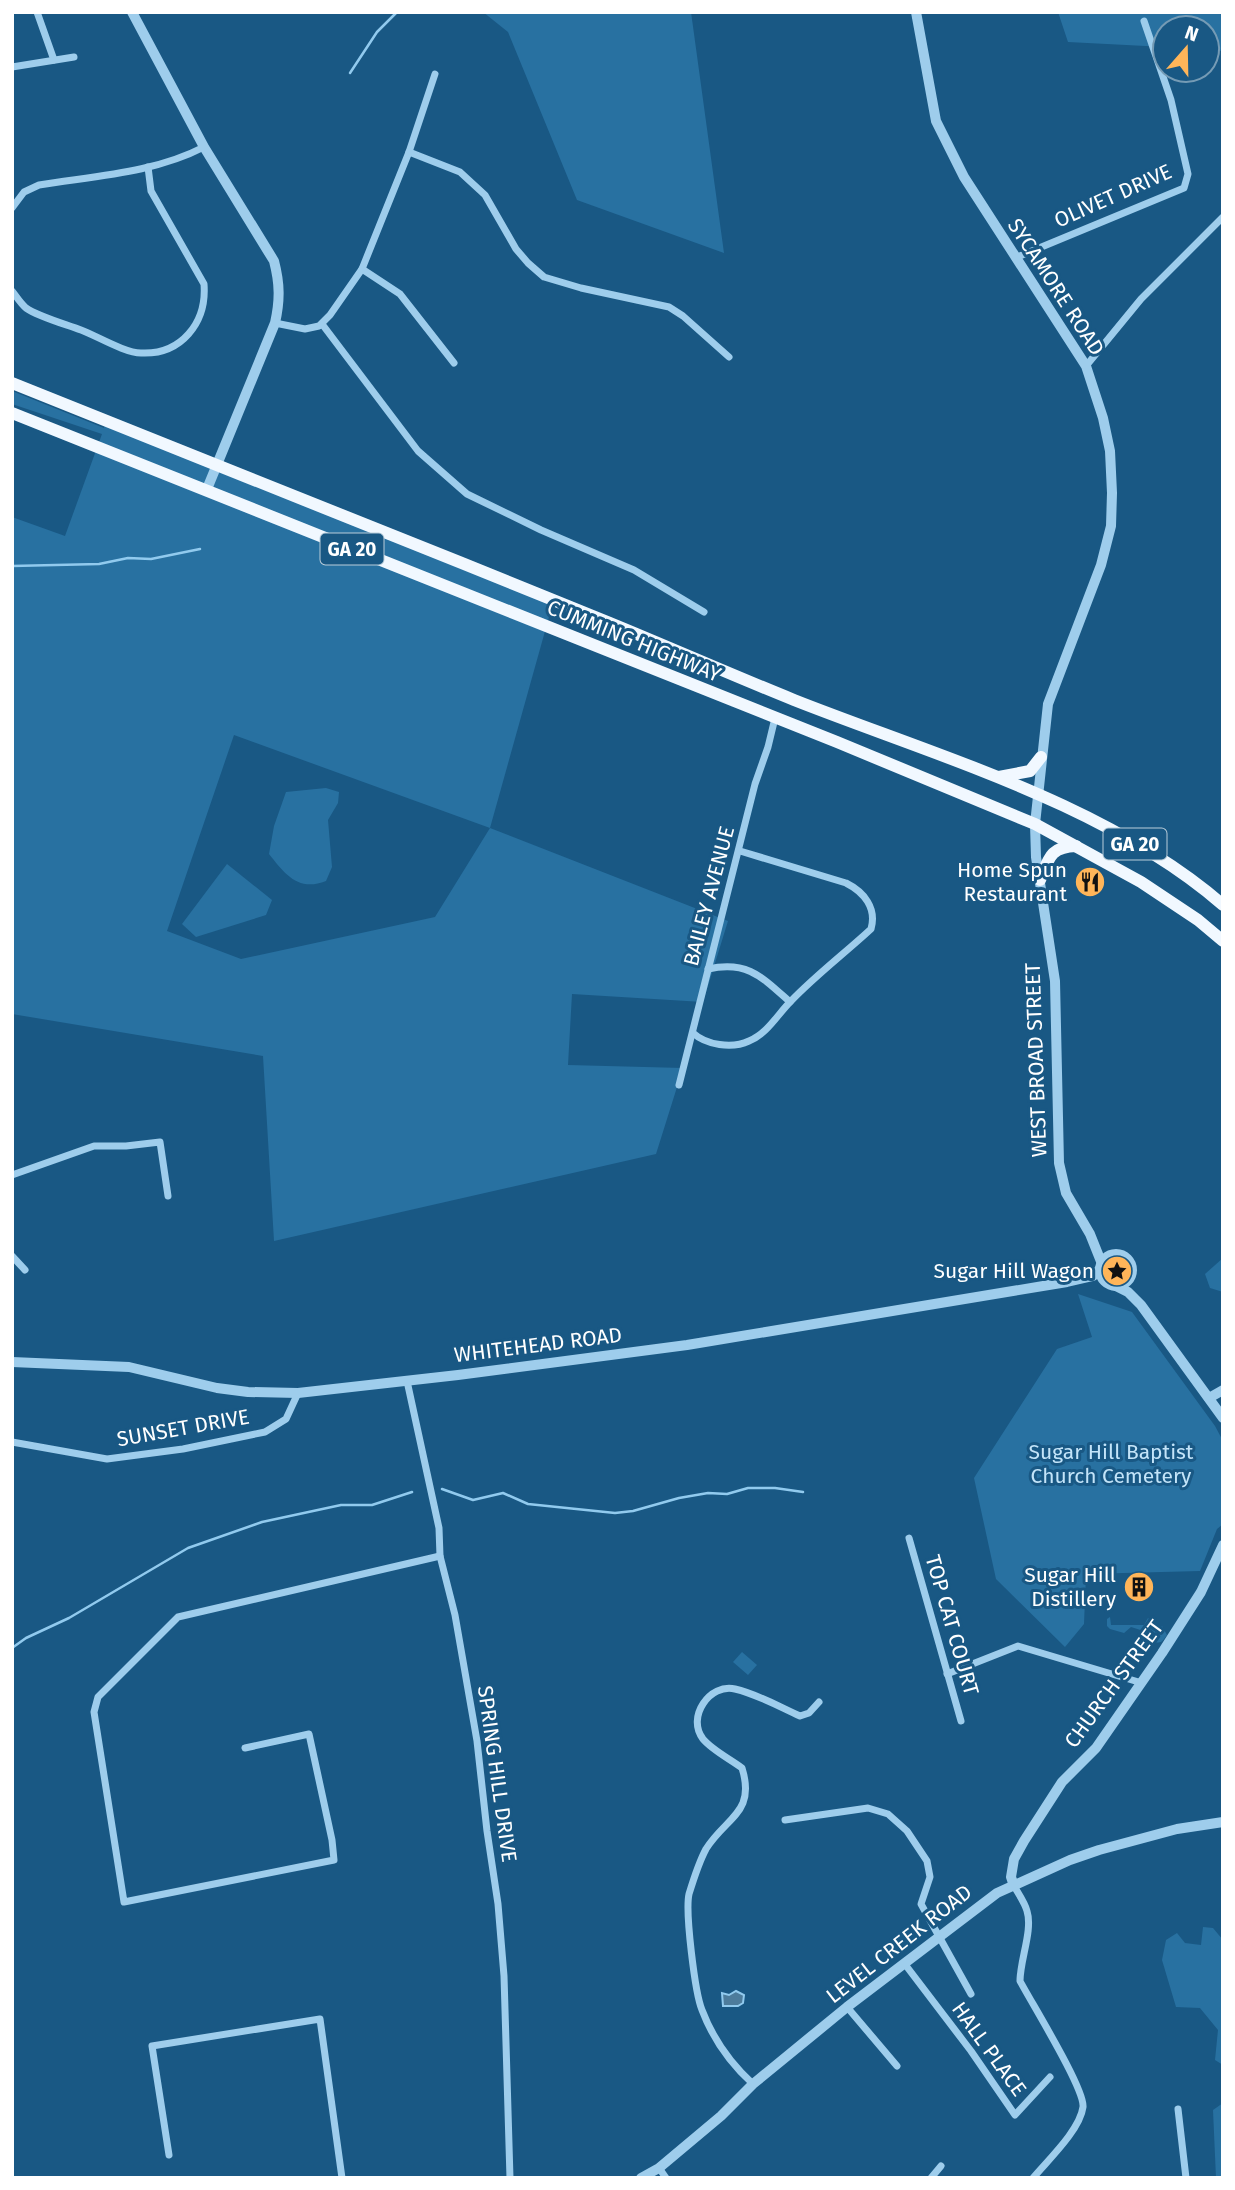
<svg xmlns="http://www.w3.org/2000/svg" width="1235" height="2190" font-family="'Fira Sans',sans-serif">
<rect width="100%" height="100%" fill="#195884"/>
<!-- green -->
<g fill="#2871a1" fill-rule="evenodd">
<path d="M 483,12 L 691,12 L 724,253 L 577,200 L 508,32 Z"/>
<path d="M 1058,12 L 1223,12 L 1223,51 L 1207,50 L 1207,28 L 1165,28 L 1165,47 L 1068,42 Z"/>
<path d="M 12,391 L 104,428 L 108,417 L 554,599 L 490,828 L 728,921 L 703,1002 L 572,994 L 568,1065 L 683,1068 L 656,1154 L 274,1241 L 263,1056 L 12,1014 L 12,517 L 65,536 L 102,434 L 12,404 ZM 234,735 L 490,828 L 435,917 L 241,959 L 167,931 Z"/>
<path d="M 326,788 L 339,792 L 338,803 L 328,820 L 332,867 L 326,881 C 298,892 285,874 269,854 L 274,826 L 286,792 Z"/>
<path d="M 227,864 L 272,900 L 266,915 L 196,937 L 182,924 Z"/>
<path d="M 1223,1258 L 1223,1292 L 1210,1288 L 1205,1274 Z"/>
<path d="M 1078,1294 L 1132,1312 L 1215,1426 L 1223,1441 L 1223,1524 L 1217,1529 L 1200,1571 L 1086,1574 L 1084,1624 L 1065,1647 L 996,1579 L 974,1478 L 1057,1349 L 1092,1337 Z"/>
<path d="M 1110,1617 L 1111,1625 L 1144,1625 L 1148,1618 L 1150,1620 L 1147,1627 L 1156,1632 L 1162,1626 L 1167,1635 C 1163,1640 1162,1644 1155,1642 L 1159,1636 L 1131,1627 L 1124,1633 L 1110,1629 L 1107,1626 L 1107,1619 Z"/>
<path d="M 742,1652 L 757,1665 L 748,1675 L 733,1662 Z"/>
<path d="M 1203,1927 L 1213,1928 L 1223,1940 L 1223,2065 L 1215,2060 L 1218,2030 L 1200,2008 L 1176,2007 L 1162,1960 L 1166,1940 L 1177,1933 L 1185,1943 L 1201,1945 Z"/>
<path d="M 1223,2103 L 1223,2178 L 1216,2178 L 1213,2110 Z"/>
</g>
<!-- water -->
<path fill="#4d7c9c" stroke="#91caee" stroke-width="2" d="M 736,1991 L 744,1995 L 743,2003 L 738,2006 L 723,2006 L 722,1993 L 729,1995 Z"/>
<g fill="none" stroke-linecap="round" stroke-linejoin="round">
<!-- stream -->
<g stroke="#91caee" stroke-width="2.5">
<path d="M 350,73 L 377,32 L 397,12"/>
<path d="M 12,566 L 99,564 L 128,558 L 151,559 L 200,549"/>
<path d="M 442,1489 L 473,1500 L 503,1493 L 528,1504 L 615,1513 L 633,1511 L 679,1498 L 708,1493 L 727,1494 L 748,1488 L 775,1488 L 803,1492"/>
<path d="M 12,1648 L 26,1638 L 69,1618 L 188,1548 L 262,1522 L 341,1505 L 372,1505 L 412,1492"/>
</g>
<!-- minor -->
<g stroke="#9ecdec" stroke-width="7">
<path d="M 37,12 L 54,60"/>
<path d="M 12,67 L 74,57"/>
<path d="M 409,152 L 460,172 L 485,195 L 516,249 L 528,263 L 544,277 L 581,288 L 669,307 L 683,316 L 729,357"/>
<path d="M 12,208 L 24,192 L 39,185 C 94,176 154,173 204,147"/>
<path d="M 1015,258 L 1184,188 L 1188,174 L 1171,100 L 1144,21"/>
<path d="M 362,269 L 400,294 L 454,363"/>
<path d="M 12,291 C 16,296 21,304 26,308 C 39,317 65,324 81,330 C 97,336 125,353 141,353 C 181,355 207,323 204,284 L 151,191 L 148,167"/>
<path d="M 275,323 L 305,329 L 319,326 L 330,315 L 362,269 L 409,152 L 435,74"/>
<path d="M 322,324 L 418,451 L 467,494 L 541,530 L 634,570 L 704,612"/>
<path d="M 1086,366 L 1141,299 L 1223,217"/>
<path d="M 708,969 C 747,960 762,977 790,1002"/>
<path d="M 693,1033 C 706,1045 732,1049 749,1041 C 768,1033 777,1015 791,1001 C 816,975 845,953 871,929 C 877,908 864,892 846,883 L 740,851"/>
<path d="M 679,1085 L 755,784 L 768,747 L 775,718"/>
<path d="M 12,1175 L 94,1146 L 126,1146 L 160,1142 L 168,1196"/>
<path d="M 12,1256 L 25,1270"/>
<path d="M 407,1381 L 439,1528 L 440,1556 L 455,1615 L 477,1741 L 487,1831 L 498,1904 L 504,1976 L 510,2178"/>
<path d="M 12,1442 L 107,1459 L 183,1449 L 265,1432 L 286,1419 L 298,1393"/>
<path d="M 909,1538 L 961,1721"/>
<path d="M 947,1674 L 1018,1646 L 1142,1683"/>
<path d="M 245,1748 L 309,1734 L 332,1840 L 334,1860 L 124,1902 L 94,1712 L 98,1697 L 178,1617 L 440,1556"/>
<path d="M 785,1820 L 868,1808 L 888,1814 L 907,1831 L 927,1861 L 930,1877 L 921,1904 L 971,1994"/>
<path d="M 1014,1886 C 1018,1893 1025,1903 1027,1911 C 1033,1930 1020,1960 1020,1981 C 1031,2002 1085,2089 1083,2107 C 1080,2130 1048,2160 1033,2178"/>
<path d="M 904,1963 L 971,2051 L 1015,2115 L 1050,2077"/>
<path d="M 847,2007 L 897,2066"/>
<path d="M 753,2084 C 731,2064 713,2039 702,2010 C 695,1993 685,1912 689,1894 C 693,1881 699,1862 706,1849 C 726,1817 756,1813 742,1768 C 730,1759 712,1750 703,1739 C 686,1717 710,1683 735,1689 C 757,1694 780,1707 800,1716 L 809,1713 L 819,1702"/>
<path d="M 1178,2109 L 1186,2178"/>
<path d="M 169,2155 L 152,2046 L 320,2019 L 342,2178"/>
<path d="M 659,2168 L 666,2178"/>
<path d="M 931,2178 L 941,2166"/>
</g>
<!-- tertiary -->
<g stroke="#9ecdec" stroke-width="10">
<path d="M 132,12 L 204,147 L 274,261 C 280,284 280,301 275,323 L 207,489"/>
<path d="M 916,12 L 936,121 L 964,177 L 1086,366 L 1103,418 L 1110,451 L 1112,493 L 1111,526 L 1101,565 L 1048,704 L 1035,824 L 1036,857 L 1055,981 L 1059,1163 L 1066,1193 L 1090,1234 L 1102,1264"/>
<circle cx="1116" cy="1270" r="16"/>
<path d="M 1116,1286 L 1128,1292 L 1141,1305 L 1223,1418"/>
<path d="M 12,1362 L 129,1367 L 217,1388 L 248,1392 L 298,1393 L 458,1375 L 687,1345 L 1067,1282 L 1093,1276 L 1101,1268"/>
<path d="M 1209,1398 L 1223,1390"/>
<path d="M 1014,1886 L 1011,1877 L 1014,1859 L 1024,1841 L 1062,1782 L 1096,1748 L 1162,1653 L 1201,1592 L 1223,1545"/>
<path d="M 641,2178 L 659,2168 L 721,2116 L 753,2084 L 847,2007 L 997,1893 L 1070,1860 L 1099,1850 L 1177,1829 L 1223,1822"/>
</g>
<!-- trunk -->
<g stroke="#f1f8ff" stroke-width="12">
<path d="M 12,383 C 211,463 411,542 610,623 C 671,648 732,675 794,700 C 936,756 1107,804 1223,905"/>
<path d="M 12,413 L 837,742 L 1035,824 L 1141,882 L 1198,920 L 1223,941"/>
<path d="M 999,777 L 1030,771 L 1041,757"/>
<path d="M 1040,880 C 1049,858 1050,847 1076,846"/>
</g>
</g>
<!-- icons -->
<defs>
<g id="restaurant-disc" transform="scale(1.575)"><circle r="9.5" fill="#ffb559" stroke="#195884"/><path d="M-5-6h1v4h1v-4h1v4h1v-4h1v5L-1.5 .5V6h-2V.5L-5-1ZM5-6V6H3V1.5H1.5Q1.5-4 5-6Z" fill="#111"/></g>
<g id="sight-disc" transform="scale(1.575)"><circle r="9.5" fill="#ffb559" stroke="#195884"/><path d="M0-6L1.8-2.2L6-1.7L2.9 1.2L3.7 5.4L0 3.3L-3.7 5.4L-2.9 1.2L-6-1.7L-1.8-2.2Z" fill="#111"/></g>
<g id="building-disc" transform="scale(1.575)"><circle r="9.5" fill="#ffb559" stroke="#195884"/><path d="M-4-6H4V6H1V3H-1V6H-4ZM-2.5-4.3h1.7v1.8h-1.7ZM.8-4.3h1.7v1.8H.8ZM-2.5-1h1.7V.8h-1.7ZM.8-1h1.7V.8H.8Z" fill="#111"/></g>
</defs>
<g fill-rule="evenodd">
<use href="#restaurant-disc" x="1090" y="882"/>
<use href="#sight-disc" x="1117" y="1271"/>
<use href="#building-disc" x="1139" y="1587"/>
</g>
<g text-anchor="middle" dominant-baseline="central" stroke-width="6" stroke-linejoin="round" paint-order="stroke">
<!-- shield labels -->
<g fill="#195884" stroke="#bacdda" stroke-width="2">
<rect x="320.5" y="533.5" width="63" height="31" rx="5"/>
<rect x="1103.5" y="828.5" width="63" height="31" rx="5"/>
</g>
<g font-size="19" font-weight="bold" fill="#fff">
<text x="352" y="549">GA 20</text>
<text x="1135" y="844">GA 20</text>
</g>
<!-- street labels -->
<g font-size="21" fill="#fff" stroke="#195884">
<text transform="translate(1113 196) rotate(-24)">OLIVET DRIVE</text>
<text transform="translate(1056 287) rotate(57)">SYCAMORE ROAD</text>
<text transform="translate(634 641) rotate(22)">CUMMING HIGHWAY</text>
<text transform="translate(709 896) rotate(-75)">BAILEY AVENUE</text>
<text transform="translate(1036 1060) rotate(-92)">WEST BROAD STREET</text>
<text transform="translate(538 1345) rotate(-7)">WHITEHEAD ROAD</text>
<text transform="translate(183 1428) rotate(-10)">SUNSET DRIVE</text>
<text transform="translate(952 1625) rotate(74)">TOP CAT COURT</text>
<text transform="translate(1114 1684) rotate(-54)">CHURCH STREET</text>
<text transform="translate(497 1774) rotate(82)">SPRING HILL DRIVE</text>
<text transform="translate(899 1944) rotate(-38)">LEVEL CREEK ROAD</text>
<text transform="translate(989 2049) rotate(54)">HALL PLACE</text>
</g>
<!-- poi labels -->
<g font-size="21" fill="#fff" stroke="#195884" text-anchor="end">
<text x="1067" y="870">Home Spun<tspan x="1067" dy="24">Restaurant</tspan></text>
<text x="1094" y="1271">Sugar Hill Wagon</text>
<text x="1116" y="1575">Sugar Hill<tspan x="1116" dy="24">Distillery</tspan></text>
</g>
<!-- park labels -->
<g font-size="21" fill="#c3e4f9" stroke="#195884">
<text x="1111" y="1452">Sugar Hill Baptist<tspan x="1111" dy="24">Church Cemetery</tspan></text>
</g>
</g>
<!-- border -->
<rect width="1235" height="2190" fill="none" stroke="#ffffff" stroke-width="28"/>
<!-- north arrow -->
<g transform="translate(1186 49) rotate(20)"><circle r="33" fill="#195884" stroke="#759bb5" stroke-width="2"/>
<path d="M0-5L12 26L0 18L-12 26Z" fill="#ffb559"/>
<text y="-10" font-size="19" font-weight="bold" text-anchor="middle" fill="#ffffff">N</text>
</g>
</svg>
